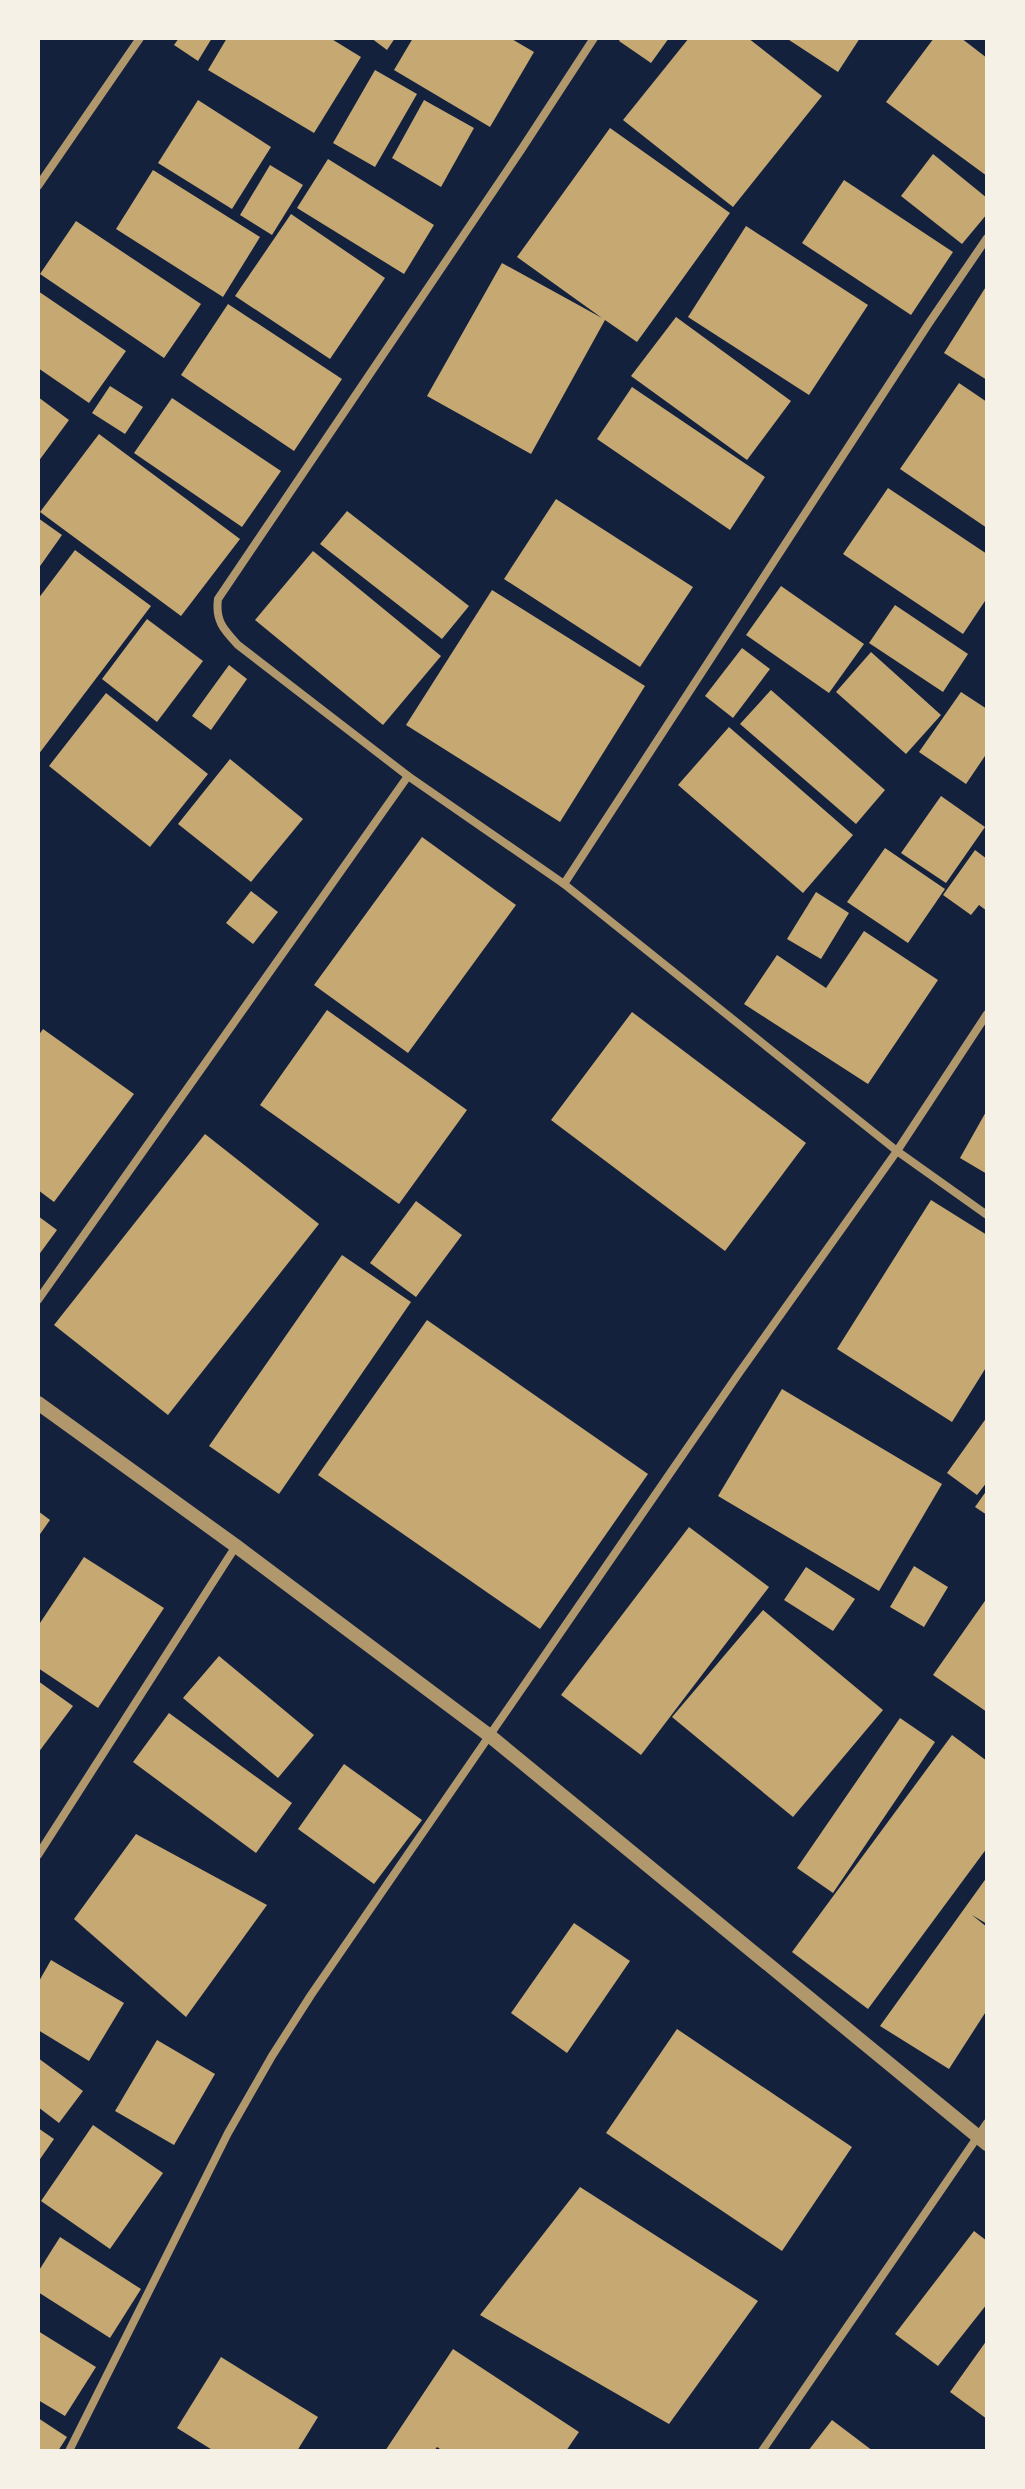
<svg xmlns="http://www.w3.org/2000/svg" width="1025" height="2489" font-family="Ubuntu,sans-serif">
<rect width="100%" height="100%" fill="#14213d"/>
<!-- building -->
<g fill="#c6a872">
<path d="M 179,38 L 212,38 L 198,61 L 174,45 Z"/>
<path d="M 227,38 L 330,38 L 361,57 L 314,133 L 208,70 Z"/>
<path d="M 371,38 L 395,38 L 387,50 Z"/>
<path d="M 413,38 L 510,38 L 534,52 L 490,127 L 394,70 Z"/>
<path d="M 621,38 L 669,38 L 651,63 L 619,41 Z"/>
<path d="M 689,38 L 748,38 L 822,96 L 733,207 L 623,120 Z"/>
<path d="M 786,38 L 860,38 L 838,72 Z"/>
<path d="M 934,38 L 961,38 L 987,58 L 987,176 L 886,102 Z"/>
<path d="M 375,70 L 417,94 L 375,167 L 333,143 Z"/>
<path d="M 198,100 L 271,147 L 232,209 L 158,163 Z"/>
<path d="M 424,100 L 474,128 L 441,187 L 392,158 Z"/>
<path d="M 610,128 L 730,213 L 637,342 L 605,320 L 531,454 L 427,396 L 502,263 L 602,318 L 517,257 Z"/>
<path d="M 933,154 L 987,198 L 987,214 L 962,244 L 901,196 Z"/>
<path d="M 328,159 L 434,225 L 404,274 L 297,208 Z"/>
<path d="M 270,165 L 303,185 L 272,235 L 240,215 Z"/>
<path d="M 153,170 L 260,237 L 223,297 L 116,229 Z"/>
<path d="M 844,180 L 953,252 L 911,315 L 802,243 Z"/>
<path d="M 291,214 L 385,278 L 330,359 L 235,296 Z"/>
<path d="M 76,221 L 201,304 L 164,358 L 40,274 Z"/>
<path d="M 746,226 L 868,305 L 809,395 L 688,317 Z"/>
<path d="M 987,285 L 987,380 L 944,353 Z"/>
<path d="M 38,291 L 126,351 L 89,403 L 38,368 Z"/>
<path d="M 228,304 L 342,379 L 294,451 L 181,375 Z"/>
<path d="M 676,317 L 791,401 L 747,460 L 631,376 Z"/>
<path d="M 959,383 L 987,402 L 987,528 L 900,469 Z"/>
<path d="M 110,386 L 143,407 L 125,434 L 92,413 Z"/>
<path d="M 632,387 L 765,477 L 730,530 L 597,439 Z"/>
<path d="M 38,397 L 69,420 L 38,462 Z"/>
<path d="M 172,398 L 281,471 L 242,527 L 134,453 Z"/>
<path d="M 99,434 L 240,539 L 181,616 L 40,512 Z"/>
<path d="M 888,488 L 987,554 L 987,598 L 963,634 L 843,554 Z"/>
<path d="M 556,499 L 693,587 L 640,667 L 504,579 Z"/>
<path d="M 347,511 L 469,606 L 442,639 L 320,544 Z"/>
<path d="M 38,518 L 62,535 L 38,569 Z"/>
<path d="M 75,550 L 151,606 L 38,755 L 38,599 Z"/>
<path d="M 313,551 L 441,656 L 383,725 L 255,620 Z"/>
<path d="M 781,586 L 864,644 L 829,693 L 746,635 Z"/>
<path d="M 492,590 L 645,686 L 560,822 L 406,725 Z"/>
<path d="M 895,605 L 968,654 L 943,692 L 869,643 Z"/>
<path d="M 147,619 L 203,661 L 157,722 L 102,679 Z"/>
<path d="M 742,648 L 770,669 L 733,718 L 705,696 Z"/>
<path d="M 871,652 L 941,715 L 906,754 L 836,692 Z"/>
<path d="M 229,665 L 247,679 L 211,730 L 192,716 Z"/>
<path d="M 771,690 L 885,790 L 856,824 L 740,724 Z"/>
<path d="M 961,692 L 987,709 L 987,753 L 966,784 L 919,752 Z"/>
<path d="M 106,693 L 208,774 L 150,847 L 49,766 Z"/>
<path d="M 729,727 L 853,835 L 803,893 L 678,785 Z"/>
<path d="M 230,759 L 303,819 L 251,882 L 178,824 Z"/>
<path d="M 941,796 L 985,827 L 946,883 L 901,853 Z"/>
<path d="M 422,837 L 516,905 L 408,1053 L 314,985 Z"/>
<path d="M 885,848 L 945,889 L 908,943 L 847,902 Z"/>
<path d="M 975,850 L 987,859 L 987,911 L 979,905 L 971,915 L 943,895 Z"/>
<path d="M 251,891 L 278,912 L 253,944 L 226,923 Z"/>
<path d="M 816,892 L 849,913 L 821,959 L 787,939 Z"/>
<path d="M 864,931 L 938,980 L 868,1084 L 744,1004 L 777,955 L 826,988 Z"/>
<path d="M 327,1010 L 467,1110 L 399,1204 L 260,1105 Z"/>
<path d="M 632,1012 L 806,1143 L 725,1251 L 551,1120 Z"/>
<path d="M 43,1029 L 134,1094 L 54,1202 L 38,1190 L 38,1036 Z"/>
<path d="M 987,1110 L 987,1174 L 960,1158 Z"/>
<path d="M 205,1134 L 319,1224 L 168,1415 L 54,1325 Z"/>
<path d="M 931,1200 L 987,1235 L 987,1366 L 952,1422 L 837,1349 Z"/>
<path d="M 416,1201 L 462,1235 L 416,1297 L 370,1263 Z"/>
<path d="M 38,1216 L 57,1230 L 38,1256 Z"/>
<path d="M 342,1255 L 411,1302 L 279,1494 L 209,1446 Z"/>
<path d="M 427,1320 L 648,1474 L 540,1629 L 318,1475 Z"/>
<path d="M 782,1389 L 942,1484 L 879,1591 L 718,1496 Z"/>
<path d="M 987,1417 L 987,1482 L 977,1495 L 947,1473 Z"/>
<path d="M 987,1490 L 987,1515 L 975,1507 Z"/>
<path d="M 38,1511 L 50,1520 L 38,1537 Z"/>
<path d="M 689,1527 L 769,1587 L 641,1755 L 561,1695 Z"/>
<path d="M 84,1557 L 164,1608 L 98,1708 L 38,1668 L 38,1626 Z"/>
<path d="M 914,1566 L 948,1587 L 924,1627 L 890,1607 Z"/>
<path d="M 806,1567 L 855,1599 L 833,1631 L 784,1600 Z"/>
<path d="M 987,1598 L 987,1712 L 933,1675 Z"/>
<path d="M 763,1610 L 883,1710 L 793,1817 L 672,1717 Z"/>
<path d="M 219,1656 L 314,1735 L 278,1778 L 183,1698 Z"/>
<path d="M 38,1681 L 73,1706 L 38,1753 Z"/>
<path d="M 169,1713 L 292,1803 L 256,1853 L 133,1762 Z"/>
<path d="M 900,1718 L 935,1742 L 833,1893 L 797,1868 Z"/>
<path d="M 952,1735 L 987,1761 L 987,1848 L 868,2009 L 792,1952 Z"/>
<path d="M 344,1764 L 422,1820 L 374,1884 L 298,1829 Z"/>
<path d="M 136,1834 L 267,1905 L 186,2017 L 74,1919 Z"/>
<path d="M 987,1877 L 987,1924 L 972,1915 L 987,1927 L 987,2010 L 949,2069 L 880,2026 Z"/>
<path d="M 574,1923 L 630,1961 L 567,2053 L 511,2013 Z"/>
<path d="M 51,1960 L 124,2003 L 89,2061 L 38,2030 L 38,1983 Z"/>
<path d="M 677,2029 L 852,2147 L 782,2251 L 606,2133 Z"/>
<path d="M 157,2040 L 215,2074 L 174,2145 L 115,2111 Z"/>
<path d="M 38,2058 L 83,2091 L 59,2123 L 38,2107 Z"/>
<path d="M 93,2125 L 163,2173 L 110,2249 L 41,2201 Z"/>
<path d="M 38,2128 L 54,2139 L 38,2162 Z"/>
<path d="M 580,2187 L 758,2301 L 669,2424 L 480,2315 Z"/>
<path d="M 974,2231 L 987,2241 L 987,2304 L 938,2366 L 895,2334 Z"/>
<path d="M 60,2237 L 141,2289 L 110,2338 L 38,2292 L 38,2272 Z"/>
<path d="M 38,2331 L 96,2367 L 65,2416 L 38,2400 Z"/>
<path d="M 987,2340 L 987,2419 L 950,2392 Z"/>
<path d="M 453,2349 L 579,2432 L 566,2451 L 443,2451 L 437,2447 L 434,2451 L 385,2451 Z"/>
<path d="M 221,2357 L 318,2417 L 297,2451 L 214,2451 L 177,2428 Z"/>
<path d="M 38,2418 L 67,2437 L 58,2451 L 38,2451 Z"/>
<path d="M 832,2420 L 873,2451 L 808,2451 Z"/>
</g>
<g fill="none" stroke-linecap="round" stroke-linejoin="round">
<!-- minor -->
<g stroke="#b1986c" stroke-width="8">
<path d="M 594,38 L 521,150 L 218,599 C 215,621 224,630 238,645 L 408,776 L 564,884 L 897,1151 L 987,1215"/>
<path d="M 38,186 L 140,38"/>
<path d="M 564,884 L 929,323 L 987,238"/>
<path d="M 38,1300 L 408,776"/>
<path d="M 38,1855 L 236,1546"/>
<path d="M 69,2451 L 228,2133 L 272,2056 L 311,1995 L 739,1373 L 897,1151 L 987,1014"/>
<path d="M 762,2451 L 987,2123"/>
</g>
<!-- tertiary -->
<path stroke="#b1986c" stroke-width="14" d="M 38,1403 L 236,1546 L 490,1736 L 987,2144"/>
</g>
<!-- border -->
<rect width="1025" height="2489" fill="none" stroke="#f6f1e7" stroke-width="80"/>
</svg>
